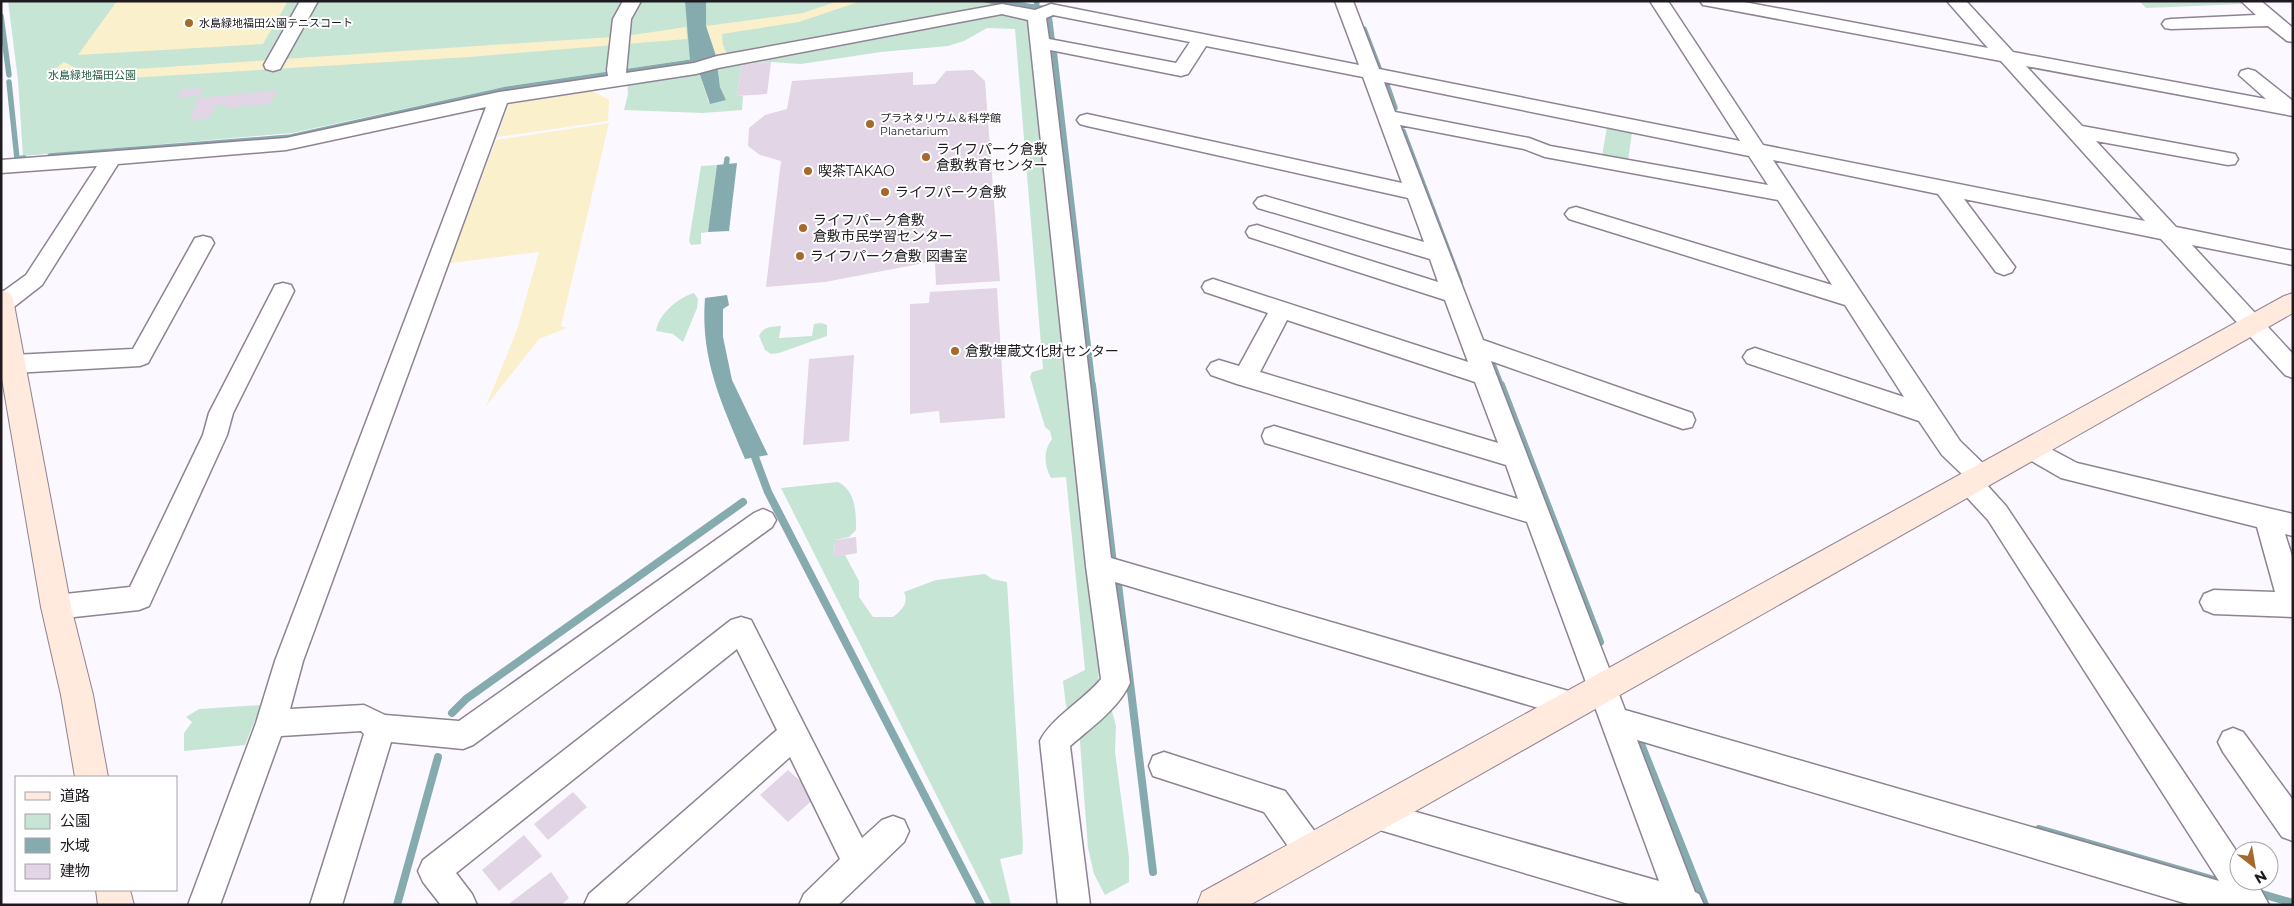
<svg xmlns="http://www.w3.org/2000/svg" width="2294" height="906" font-family="Montserrat,'Noto Sans JP',sans-serif">
<rect width="100%" height="100%" fill="#fcf8ff"/>
<!-- green -->
<g fill="#c6e5d4">
<path d="M 8,1 L 1028,1 L 1024,4 L 972,11 L 727,54 L 509,86 L 292,133 L 23,156 L 18,80 Z"/>
<path d="M 2139,1 L 2239,1 L 2242,4 L 2146,8 Z"/>
<path d="M 1003,14 L 1027,20 L 1033,27 L 1077,483 L 1099,667 L 1097,696 L 1071,719 L 1066,706 L 1063,681 L 1085,670 L 1066,477 L 1051,478 C 1044,465 1043,451 1052,439 L 1050,431 L 1045,427 L 1030,377 L 1032,372 L 1043,369 L 1015,29 L 987,28 L 964,41 L 948,46 L 881,52 L 801,64 L 771,62 L 742,64 L 737,96 L 743,96 L 742,110 L 703,113 L 624,110 L 628,94 L 627,81 L 698,69 L 709,103 L 726,100 L 720,87 L 717,64 Z"/>
<path d="M 1607,127 L 1632,132 L 1628,161 L 1602,156 Z"/>
<path d="M 717,165 L 708,232 L 701,233 L 701,244 L 691,245 L 689,241 L 701,166 Z"/>
<path d="M 694,293 L 698,299 L 697,308 L 683,342 L 673,334 L 656,331 C 659,313 678,298 694,293 Z"/>
<path d="M 821,323 L 827,325 L 827,336 L 779,353 L 771,354 L 765,350 L 759,336 C 764,326 770,327 781,326 L 779,338 L 812,336 L 814,324 Z"/>
<path d="M 838,482 C 856,491 856,512 856,530 L 849,537 L 835,540 L 834,556 L 845,555 L 859,581 L 859,597 L 873,617 L 893,617 C 902,610 909,603 904,592 L 936,580 L 985,574 L 992,579 L 1007,582 L 1023,846 L 1022,854 L 1000,859 L 1011,905 L 992,905 L 781,488 Z"/>
<path d="M 1110,704 L 1116,726 L 1115,752 L 1129,857 L 1129,882 L 1105,895 L 1094,874 L 1088,848 L 1079,729 Z"/>
<path d="M 261,705 L 245,745 L 184,751 L 184,733 L 192,722 L 186,717 L 199,709 Z"/>
</g>
<!-- sand -->
<g fill="#faf0cb">
<path d="M 117,1 L 288,1 L 263,44 L 78,55 Z"/>
<path d="M 627,1 L 644,1 L 631,12 L 626,36 L 686,27 L 687,39 L 469,57 L 129,78 C 103,79 76,82 52,71 L 64,62 L 76,68 L 121,70 L 612,37 Z"/>
<path d="M 838,1 L 861,1 L 799,22 L 722,34 L 723,45 L 727,54 L 716,56 L 706,26 L 803,13 Z"/>
<path d="M 593,91 L 609,100 L 608,121 L 497,137 L 509,104 Z"/>
<path d="M 609,123 L 561,326 L 567,328 L 539,339 L 486,406 L 517,330 L 539,252 L 450,263 L 496,140 Z"/>
</g>
<!-- water -->
<g fill="#85abae">
<path d="M 685,1 L 706,1 L 706,26 L 717,59 L 694,66 L 690,60 Z"/>
<path d="M 978,1 L 1011,1 L 1046,6 L 1034,13 Z"/>
<path d="M 717,64 L 720,87 L 726,100 L 710,104 L 698,69 Z"/>
<path d="M 737,163 L 729,231 L 708,232 L 717,165 Z"/>
<path d="M 727,295 L 729,305 L 723,309 L 723,337 L 732,380 L 768,455 L 745,459 C 722,404 700,360 705,298 Z"/>
</g>
<g fill="none" stroke-linecap="round" stroke-linejoin="round">
<!-- stream-far1 -->
<g stroke="#85abae" stroke-width="5.5">
<path d="M 1030,8 L 1036,9 L 1037,1"/>
<path d="M 1,16 L 9,75"/>
<path d="M 1364,29 L 1379,68"/>
<path d="M 1052,39 L 1049,15 L 1055,14"/>
<path d="M 1054,50 L 1093,387"/>
<path d="M 9,82 L 17,159 L 24,158"/>
<path d="M 1387,85 L 1395,108"/>
<path d="M 1403,131 L 1460,282"/>
<path d="M 50,156 L 291,137 L 508,89 L 699,61"/>
<path d="M 725,173 L 727,159"/>
<path d="M 1493,364 L 1502,387"/>
</g>
<!-- stream -->
<g stroke="#85abae" stroke-width="8">
<path d="M 1092,385 L 1113,564"/>
<path d="M 1501,385 L 1600,642"/>
<path d="M 752,449 L 768,492 L 981,905"/>
<path d="M 1118,584 L 1153,872"/>
<path d="M 452,713 L 466,699 L 743,502"/>
<path d="M 1639,739 L 1705,905"/>
<path d="M 2039,829 L 2228,884"/>
<path d="M 2255,892 L 2293,903"/>
<path d="M 397,905 L 438,757"/>
</g>
</g>
<!-- building -->
<g fill="#e1d5e6">
<path d="M 771,62 L 767,94 L 737,96 L 742,64 Z"/>
<path d="M 973,70 L 985,81 L 1000,281 L 936,285 L 935,261 L 825,282 L 766,287 L 781,161 L 760,155 L 748,146 L 749,128 L 765,115 L 787,109 L 792,81 L 913,72 L 913,85 L 935,84 L 946,71 Z"/>
<path d="M 204,88 L 199,95 L 176,98 L 181,89 Z"/>
<path d="M 278,90 L 270,104 L 224,108 L 226,104 L 216,105 L 209,118 L 189,120 L 198,98 Z"/>
<path d="M 997,288 L 1005,418 L 940,423 L 939,411 L 910,414 L 910,304 L 929,303 L 930,292 Z"/>
<path d="M 854,355 L 849,441 L 803,445 L 809,359 Z"/>
<path d="M 856,537 L 857,553 L 834,557 L 835,540 Z"/>
<path d="M 788,770 L 817,796 L 788,822 L 760,795 Z"/>
<path d="M 573,792 L 587,807 L 548,840 L 534,824 Z"/>
<path d="M 524,835 L 542,856 L 499,891 L 482,870 Z"/>
<path d="M 551,872 L 569,898 L 561,905 L 511,905 L 510,903 Z"/>
</g>
<g fill="none" stroke-linecap="round" stroke-linejoin="round">
<!-- street casing -->
<g stroke="#8e8393" stroke-width="3">
<g id="street">
<path d="M 300,1 L 318,1 L 280,69 L 273,71 L 266,69 L 264,65 Z"/>
<path d="M 623,1 L 641,1 L 631,19 L 626,73 L 694,63 L 717,56 L 1002,4 L 1035,10 L 1051,4 L 1359,65 L 1335,1 L 1353,1 L 1379,69 L 1740,141 L 1650,1 L 1668,1 L 1763,145 L 2145,221 L 2001,61 L 1709,6 L 1703,5 L 1700,1 L 1739,1 L 1988,48 L 1947,1 L 1966,1 L 2013,52 L 2266,99 L 2239,75 L 2241,71 L 2248,69 L 2255,71 L 2293,101 L 2293,116 L 2026,66 L 2082,126 L 2235,154 L 2238,159 L 2235,164 L 2228,165 L 2096,141 L 2176,227 L 2293,251 L 2293,265 L 2192,245 L 2293,354 L 2293,378 L 2285,375 L 2161,239 L 1964,199 L 2015,267 L 2012,272 L 2004,275 L 1996,272 L 1938,194 L 1773,160 L 1960,441 L 1990,470 L 1994,477 L 1990,484 L 1987,485 L 2006,506 L 2239,855 L 2239,881 L 2256,881 L 2269,905 L 2191,905 L 1637,740 L 1695,892 L 1699,894 L 1704,905 L 1632,905 L 1363,825 L 1359,815 L 1363,805 L 1374,800 L 1659,881 L 1527,522 L 1265,443 L 1262,436 L 1265,429 L 1274,426 L 1518,499 L 1506,465 L 1237,384 L 1211,375 L 1207,369 L 1211,363 L 1219,360 L 1239,366 L 1268,313 L 1205,292 L 1202,287 L 1205,282 L 1213,279 L 1468,362 L 1445,300 L 1249,237 L 1246,232 L 1249,227 L 1257,225 L 1438,282 L 1430,259 L 1258,208 L 1254,203 L 1258,198 L 1265,196 L 1424,242 L 1408,198 L 1087,126 L 1080,124 L 1077,120 L 1080,116 L 1087,114 L 1402,183 L 1363,77 L 1206,46 L 1188,74 L 1181,76 L 1050,50 L 1111,558 L 1572,692 L 1582,696 L 1587,705 L 1582,714 L 1572,718 L 1115,582 L 1130,683 C 1118,709 1092,727 1070,746 L 1090,905 L 1058,905 L 1040,741 C 1051,718 1084,700 1101,679 L 1086,566 L 1028,20 L 1002,14 L 718,68 L 696,74 L 507,103 L 303,661 L 290,709 L 364,705 L 385,715 L 459,721 L 754,513 L 763,509 L 772,513 L 776,520 L 772,527 L 473,745 L 463,749 L 391,742 L 342,905 L 310,905 L 364,734 L 361,731 L 281,736 L 220,905 L 188,905 L 256,723 L 275,661 L 486,107 L 286,150 L 118,164 L 42,285 L 10,310 L 2,312 L 1,293 L 26,275 L 97,166 L 1,173 L 1,160 L 286,138 L 499,92 L 608,76 L 607,70 L 613,19 ZM 1053,15 L 1190,42 L 1176,63 L 1049,39 L 1046,18 ZM 1384,82 L 1749,156 L 1768,185 L 1550,146 L 1529,138 L 1395,112 ZM 1400,125 L 1524,149 L 1545,157 L 1778,200 L 1832,285 L 1576,207 L 1569,209 L 1565,214 L 1569,219 L 1845,305 L 1904,397 L 1755,348 L 1747,351 L 1743,357 L 1747,363 L 1919,421 L 1942,455 L 1964,476 L 1957,484 L 1961,491 L 1988,520 L 2219,881 L 1625,710 L 1491,361 L 1683,429 L 1692,427 L 1695,420 L 1692,413 L 1483,340 ZM 1287,320 L 1475,382 L 1498,443 L 1260,372 Z"/>
<path d="M 2241,1 L 2261,1 L 2293,28 L 2293,42 L 2287,41 L 2268,26 L 2171,29 L 2165,28 L 2162,24 L 2165,20 L 2171,19 L 2256,15 Z"/>
<path d="M 203,236 L 211,238 L 214,243 L 148,363 L 140,366 L 13,373 L 5,370 L 1,364 L 5,358 L 13,355 L 133,349 L 195,238 Z"/>
<path d="M 283,283 L 291,285 L 294,291 L 233,413 L 227,435 L 149,606 L 139,610 L 56,619 L 46,615 L 42,607 L 46,599 L 56,595 L 130,587 L 203,435 L 209,413 L 272,291 L 275,285 Z"/>
<path d="M 2032,439 L 2077,463 L 2293,514 L 2293,536 L 2285,534 L 2293,559 L 2293,617 L 2214,614 L 2204,610 L 2200,602 L 2204,594 L 2214,590 L 2275,592 L 2257,527 L 2061,478 L 2023,456 L 2020,449 L 2023,442 Z"/>
<path d="M 741,617 L 751,620 L 862,838 L 882,820 L 893,816 L 904,820 L 909,831 L 904,842 L 838,905 L 799,905 L 804,894 L 840,859 L 790,757 L 624,905 L 584,905 L 589,894 L 777,730 L 737,649 L 456,873 L 472,894 L 477,905 L 441,905 L 423,882 L 418,871 L 423,860 L 731,620 Z"/>
<path d="M 2233,728 L 2243,732 L 2293,800 L 2293,841 L 2282,837 L 2223,752 L 2218,742 L 2223,732 Z"/>
<path d="M 1164,752 L 1285,791 L 1321,840 L 1326,851 L 1321,862 L 1310,866 L 1299,862 L 1264,812 L 1153,776 L 1149,766 L 1153,756 Z"/>
</g>
</g>
<!-- secondary casing -->
<g stroke="#8e8393" stroke-width="2">
<g id="secondary">
<path d="M 1,290 L 10,293 L 13,299 L 71,607 L 93,695 L 108,777 L 75,777 L 61,695 L 41,607 L 1,373 Z"/>
<path d="M 2293,293 L 2293,313 L 1250,905 L 1197,905 L 1202,892 L 2284,296 Z"/>
<path d="M 96,890 L 130,890 L 134,905 L 98,905 Z"/>
</g>
</g>
<!-- street -->
<use href="#street" fill="#fff" fill-rule="evenodd"/>
<!-- secondary -->
<use href="#secondary" fill="#ffeadd" fill-rule="evenodd"/>
</g>
<!-- markers -->
<g fill="#a5692b" stroke="#fff" stroke-width="2">
<circle cx="189" cy="23" r="5"/>
<circle cx="870" cy="124" r="5"/>
<circle cx="926" cy="157" r="5"/>
<circle cx="808" cy="171" r="5"/>
<circle cx="885" cy="192" r="5"/>
<circle cx="803" cy="228" r="5"/>
<circle cx="800" cy="256" r="5"/>
<circle cx="955" cy="351" r="5"/>
</g>
<g text-anchor="middle" dominant-baseline="central" stroke-width="4" stroke-linejoin="round" paint-order="stroke">
<!-- far-poi labels -->
<g font-size="11" fill="#1e1a20" stroke="#fff" text-anchor="start">
<text x="199" y="23">水島緑地福田公園テニスコート</text>
<text x="880" y="118">プラネタリウム＆科学館<tspan x="880" dy="13">Planetarium</tspan></text>
</g>
<!-- far-park labels -->
<g font-size="11" fill="#2c624a" stroke="#fff">
<text x="92" y="75">水島緑地福田公園</text>
</g>
<!-- poi labels -->
<g font-size="14" fill="#1e1a20" stroke="#fff" text-anchor="start">
<text x="936" y="149">ライフパーク倉敷<tspan x="936" dy="16">倉敷教育センター</tspan></text>
<text x="818" y="171">喫茶TAKAO</text>
<text x="895" y="192">ライフパーク倉敷</text>
<text x="813" y="220">ライフパーク倉敷<tspan x="813" dy="16">倉敷市民学習センター</tspan></text>
<text x="810" y="256">ライフパーク倉敷 図書室</text>
<text x="965" y="351">倉敷埋蔵文化財センター</text>
</g>
</g>
<!-- border -->
<rect width="2294" height="906" fill="none" stroke="#1e1a20" stroke-width="5"/>
<!-- legend -->
<rect x="15" y="776" width="162" height="115" fill="#ffffff" stroke="#a5a3a6"/>
<rect x="25" y="792" width="25" height="8" fill="#ffeadd" stroke="#a5a3a6"/>
<text x="60" y="801" font-size="15" fill="#1e1a20">道路</text>
<rect x="25" y="814" width="25" height="15" fill="#c6e5d4" stroke="#a5a3a6"/>
<text x="60" y="826" font-size="15" fill="#1e1a20">公園</text>
<rect x="25" y="838" width="25" height="15" fill="#85abae" stroke="#a5a3a6"/>
<text x="60" y="851" font-size="15" fill="#1e1a20">水域</text>
<rect x="25" y="864" width="25" height="15" fill="#e1d5e6" stroke="#a5a3a6"/>
<text x="60" y="876" font-size="15" fill="#1e1a20">建物</text>
<!-- north arrow -->
<g transform="translate(2254 866) rotate(149)"><circle r="24" fill="#ffffff" stroke="#a5a3a6"/>
<path d="M0-4L9 19L0 12L-9 19Z" fill="#a5692b"/>
<text y="-8" font-size="14" font-weight="bold" text-anchor="middle" fill="#1e1a20">N</text>
</g>
</svg>
